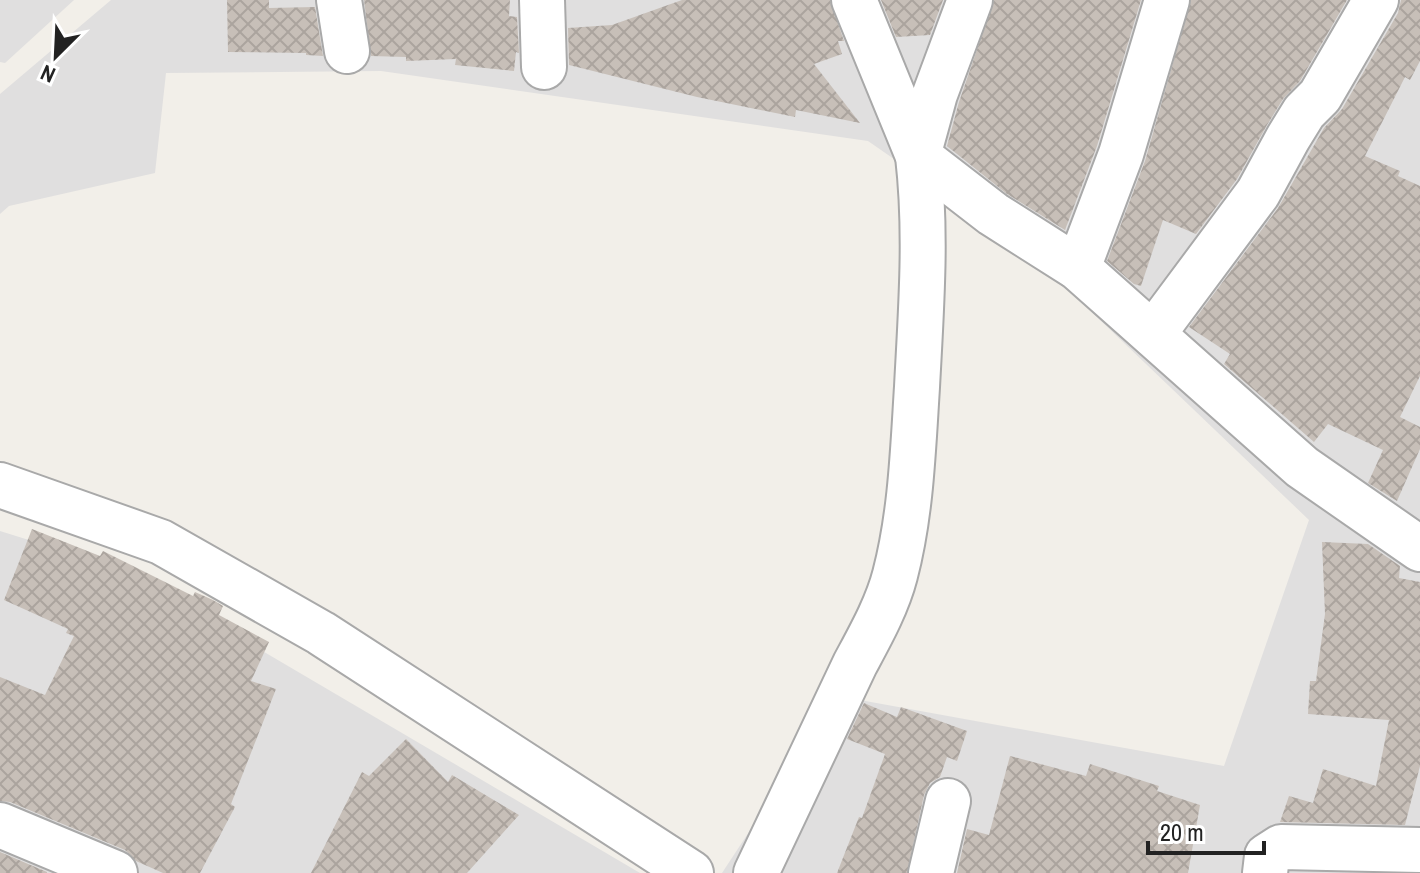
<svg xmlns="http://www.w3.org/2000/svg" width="1420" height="873" font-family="'Archivo Narrow',sans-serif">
<defs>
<pattern id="building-cross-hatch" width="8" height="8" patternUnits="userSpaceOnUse" patternTransform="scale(2)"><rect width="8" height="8" fill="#c7bfb8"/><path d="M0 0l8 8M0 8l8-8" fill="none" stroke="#aba49e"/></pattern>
</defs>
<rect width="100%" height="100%" fill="#f2efe9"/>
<!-- residential -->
<g fill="#e0dfdf">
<path d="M 0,0 L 74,0 L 5,63 L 0,62 Z"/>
<path d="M 111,0 L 1420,0 L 1420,873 L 722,873 L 838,696 L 1224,766 L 1309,520 L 1031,254 L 868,141 L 381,71 L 166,73 L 155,173 L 9,206 L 0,214 L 0,94 Z"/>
<path d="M 0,531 L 125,570 L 640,873 L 0,873 Z"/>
</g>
<!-- building -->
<g fill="url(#building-cross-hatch)">
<path d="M 227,0 L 269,0 L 269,8 L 315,7 L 323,56 L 306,55 L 306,53 L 228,52 Z"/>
<path d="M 364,0 L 510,0 L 509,16 L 517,17 L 519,53 L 516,52 L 514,71 L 455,65 L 456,59 L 406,61 L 406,57 L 371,56 Z"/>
<path d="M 682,0 L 830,0 L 844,41 L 838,41 L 842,54 L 814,64 L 860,123 L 796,110 L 795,117 L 697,97 L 569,65 L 568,28 L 612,25 Z"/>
<path d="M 881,0 L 943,0 L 930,35 L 896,37 Z"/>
<path d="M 994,0 L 1141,0 L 1097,146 L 1065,230 L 1007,194 L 947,146 L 959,102 Z"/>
<path d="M 1191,0 L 1347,0 L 1300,81 L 1283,99 L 1267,125 L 1237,179 L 1196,234 L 1163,220 L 1141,286 L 1134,284 L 1107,261 L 1145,161 Z"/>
<path d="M 1401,0 L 1420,0 L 1420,61 L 1410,80 L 1405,77 L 1365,156 L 1400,171 L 1398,176 L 1420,186 L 1420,376 L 1400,417 L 1420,427 L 1420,449 L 1397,501 L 1368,483 L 1383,450 L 1328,424 L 1314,442 L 1224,364 L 1230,354 L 1189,327 L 1278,208 L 1324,128 L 1342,109 L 1398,13 Z"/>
<path d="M 32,529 L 100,556 L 103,551 L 193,596 L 195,592 L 213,600 L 223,606 L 219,615 L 269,642 L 251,681 L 276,689 L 231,804 L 235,807 L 200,873 L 163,873 L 136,861 L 125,850 L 10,802 L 0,801 L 0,677 L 45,695 L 74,636 L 66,633 L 68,629 L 4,600 Z"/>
<path d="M 1322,542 L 1368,544 L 1400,566 L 1399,578 L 1420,582 L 1420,766 L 1405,825 L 1280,822 L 1289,796 L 1313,803 L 1323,769 L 1376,786 L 1389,720 L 1308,714 L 1310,681 L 1316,681 L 1325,614 Z"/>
<path d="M 864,703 L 897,717 L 901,707 L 967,731 L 957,761 L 947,757 L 940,777 L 930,783 L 924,795 L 907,873 L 837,873 L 859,817 L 862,818 L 885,754 L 847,739 Z"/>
<path d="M 406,739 L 448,782 L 452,775 L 519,815 L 467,873 L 311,873 L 362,772 L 369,776 Z"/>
<path d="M 1010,756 L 1086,776 L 1090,764 L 1159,786 L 1157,791 L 1200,805 L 1188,873 L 957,873 L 967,829 L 989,835 Z"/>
<path d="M 0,852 L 47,872 L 47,873 L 0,873 Z"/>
</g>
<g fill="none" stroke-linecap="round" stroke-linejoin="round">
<!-- minor casing -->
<g stroke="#a9a9a9" stroke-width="48">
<g id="minor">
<path d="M 339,0 L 347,51"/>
<path d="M 542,0 L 544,67"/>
<path d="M 918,156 L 993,214 L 1078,268 L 1302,467 L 1420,549"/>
<path d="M 918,156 L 935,94 L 970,0"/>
<path d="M 1078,268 L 1121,154 L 1167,0"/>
<path d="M 1153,334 L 1258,193 L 1288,138 L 1304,112 L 1320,96 L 1376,0"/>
<path d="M 0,485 L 161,542 L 321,633 L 691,873"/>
<path d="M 0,825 L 115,873"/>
<path d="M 756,873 L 855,664 C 870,636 887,606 895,575 C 911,514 913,450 917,387 C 921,310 927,233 918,156 L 854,0"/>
<path d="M 931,873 L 948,801"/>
<path d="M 1265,873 L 1267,856 L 1281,847 L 1420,850"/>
</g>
</g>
<!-- minor -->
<use href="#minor" stroke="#fff" stroke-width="44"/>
</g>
<!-- north arrow -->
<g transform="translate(56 56) rotate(204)" stroke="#ffffff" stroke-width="6" paint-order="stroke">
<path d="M0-6L14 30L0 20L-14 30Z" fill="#222222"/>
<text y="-12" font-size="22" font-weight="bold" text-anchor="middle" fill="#222222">N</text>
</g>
<!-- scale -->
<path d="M1148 841v12h116v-12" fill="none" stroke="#222222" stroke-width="4"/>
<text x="1160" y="841" font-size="24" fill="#222222" stroke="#ffffff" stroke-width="6" paint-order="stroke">20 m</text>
</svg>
